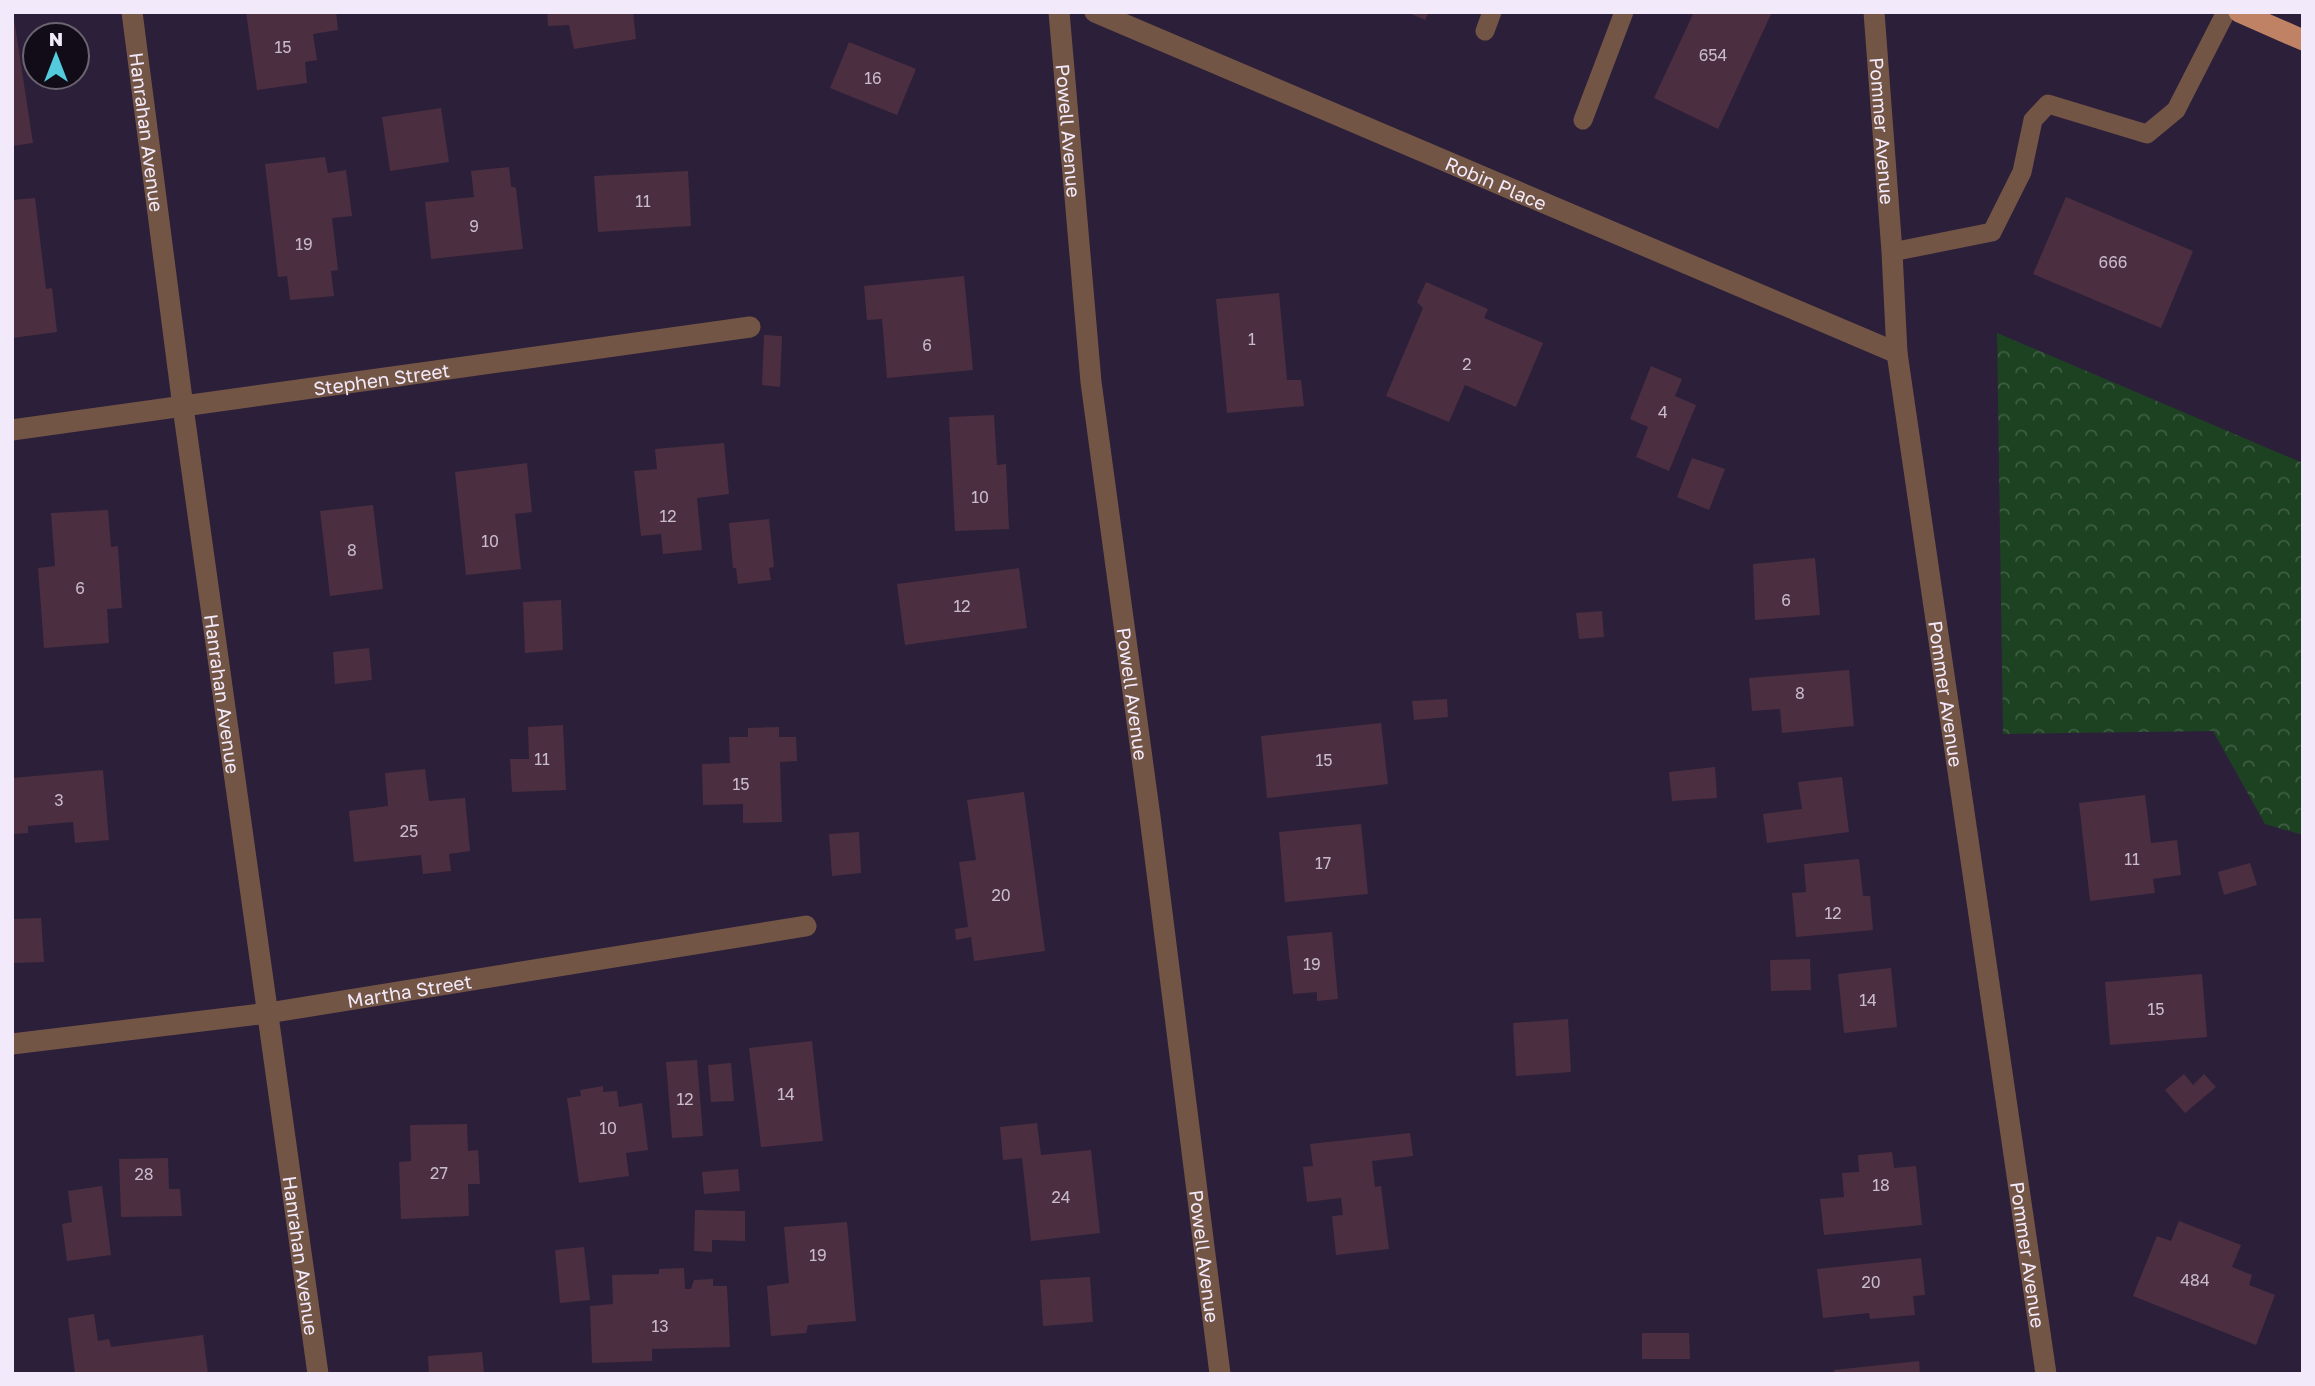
<svg xmlns="http://www.w3.org/2000/svg" width="2315" height="1386" font-family="'Golos Text',sans-serif">
<defs>
<pattern id="forest-crowns" width="20" height="18" patternUnits="userSpaceOnUse" patternTransform="scale(1.75)"><rect width="20" height="18" fill="#1d4222"/><path d="M2 6a3 3 0 1 1 6 0M12 15a3 3 0 1 1 6 0" fill="none" stroke="#3e5d43"/></pattern>
</defs>
<rect width="100%" height="100%" fill="#2c1f39"/>
<!-- forest -->
<path fill="url(#forest-crowns)" d="M 1997,333 L 2303,463 L 2303,835 L 2265,824 L 2213,731 L 2003,734 Z"/>
<!-- building -->
<g fill="#4b2f40">
<path d="M 246,12 L 336,12 L 338,30 L 313,34 L 317,60 L 305,62 L 307,83 L 257,90 Z"/>
<path d="M 547,12 L 633,12 L 636,39 L 574,49 L 569,25 L 548,26 Z"/>
<path d="M 1407,12 L 1429,12 L 1425,20 Z"/>
<path d="M 1694,12 L 1772,12 L 1718,129 L 1654,98 Z"/>
<path d="M 14,19 L 33,143 L 12,146 L 12,20 Z"/>
<path d="M 849,42 L 916,69 L 897,115 L 830,88 Z"/>
<path d="M 441,108 L 449,162 L 390,171 L 382,117 Z"/>
<path d="M 325,157 L 328,173 L 346,170 L 352,216 L 332,218 L 338,270 L 331,271 L 334,296 L 290,300 L 287,276 L 278,277 L 265,164 Z"/>
<path d="M 509,167 L 511,186 L 516,188 L 523,249 L 431,259 L 425,202 L 474,197 L 471,171 Z"/>
<path d="M 688,171 L 691,226 L 598,232 L 594,176 Z"/>
<path d="M 2066,197 L 2193,251 L 2161,328 L 2033,274 Z"/>
<path d="M 35,198 L 46,289 L 52,288 L 57,332 L 12,338 L 12,200 Z"/>
<path d="M 964,276 L 973,370 L 887,378 L 882,319 L 867,320 L 864,286 Z"/>
<path d="M 1426,282 L 1488,309 L 1484,318 L 1543,343 L 1516,407 L 1465,385 L 1449,422 L 1386,396 L 1423,308 L 1417,302 Z"/>
<path d="M 1279,293 L 1287,380 L 1301,380 L 1304,406 L 1227,413 L 1216,299 Z"/>
<path d="M 764,335 L 782,336 L 780,387 L 762,385 Z"/>
<path d="M 1651,366 L 1682,379 L 1675,396 L 1696,405 L 1669,471 L 1636,457 L 1648,427 L 1630,419 Z"/>
<path d="M 994,415 L 997,465 L 1006,464 L 1009,529 L 955,531 L 949,417 Z"/>
<path d="M 724,443 L 729,494 L 697,498 L 702,550 L 663,554 L 661,534 L 641,536 L 634,471 L 657,469 L 655,449 Z"/>
<path d="M 1692,458 L 1725,469 L 1709,510 L 1677,497 Z"/>
<path d="M 527,463 L 532,512 L 515,514 L 521,569 L 466,575 L 455,472 Z"/>
<path d="M 373,505 L 383,589 L 330,596 L 320,511 Z"/>
<path d="M 108,510 L 111,547 L 118,546 L 122,608 L 107,609 L 109,643 L 44,648 L 38,568 L 55,566 L 51,513 Z"/>
<path d="M 769,519 L 774,567 L 769,568 L 771,580 L 738,584 L 736,568 L 733,568 L 729,523 Z"/>
<path d="M 1815,558 L 1820,615 L 1755,620 L 1753,564 Z"/>
<path d="M 1019,568 L 1027,628 L 905,645 L 897,584 Z"/>
<path d="M 561,600 L 563,650 L 525,653 L 523,602 Z"/>
<path d="M 1602,611 L 1604,637 L 1579,639 L 1576,613 Z"/>
<path d="M 369,648 L 372,680 L 335,684 L 333,652 Z"/>
<path d="M 1849,670 L 1854,726 L 1782,733 L 1780,709 L 1752,711 L 1749,678 Z"/>
<path d="M 1447,699 L 1448,717 L 1414,720 L 1412,701 Z"/>
<path d="M 1381,723 L 1388,784 L 1267,798 L 1261,736 Z"/>
<path d="M 563,725 L 566,790 L 512,792 L 510,759 L 529,759 L 528,727 Z"/>
<path d="M 779,727 L 779,737 L 796,737 L 797,761 L 780,762 L 782,822 L 743,823 L 743,804 L 703,805 L 702,764 L 730,763 L 729,737 L 748,737 L 748,728 Z"/>
<path d="M 1715,767 L 1717,798 L 1672,801 L 1669,772 Z"/>
<path d="M 425,769 L 429,801 L 465,798 L 470,851 L 449,854 L 451,871 L 423,874 L 421,855 L 354,862 L 349,811 L 388,806 L 385,773 Z"/>
<path d="M 103,770 L 109,840 L 75,843 L 73,822 L 28,826 L 28,833 L 12,834 L 12,778 Z"/>
<path d="M 1842,777 L 1849,832 L 1767,843 L 1763,814 L 1802,809 L 1798,782 Z"/>
<path d="M 1024,792 L 1045,951 L 974,961 L 971,937 L 956,940 L 955,929 L 968,927 L 959,862 L 976,860 L 967,800 Z"/>
<path d="M 2145,795 L 2151,843 L 2177,840 L 2181,875 L 2153,879 L 2155,893 L 2090,901 L 2079,803 Z"/>
<path d="M 1361,824 L 1368,894 L 1285,902 L 1279,832 Z"/>
<path d="M 859,832 L 861,873 L 832,876 L 829,834 Z"/>
<path d="M 1859,859 L 1863,896 L 1870,896 L 1873,930 L 1796,937 L 1792,893 L 1806,892 L 1804,864 Z"/>
<path d="M 2250,863 L 2257,885 L 2224,895 L 2218,872 Z"/>
<path d="M 41,918 L 44,962 L 13,963 L 12,919 Z"/>
<path d="M 1332,932 L 1338,999 L 1317,1001 L 1317,992 L 1293,994 L 1287,936 Z"/>
<path d="M 1810,959 L 1811,990 L 1771,991 L 1770,960 Z"/>
<path d="M 1891,968 L 1897,1027 L 1844,1033 L 1838,974 Z"/>
<path d="M 2202,974 L 2207,1037 L 2110,1045 L 2105,982 Z"/>
<path d="M 1568,1019 L 1571,1072 L 1516,1076 L 1513,1023 Z"/>
<path d="M 812,1041 L 823,1141 L 761,1147 L 749,1048 Z"/>
<path d="M 697,1060 L 703,1136 L 672,1138 L 666,1062 Z"/>
<path d="M 731,1063 L 734,1101 L 711,1102 L 708,1065 Z"/>
<path d="M 2184,1074 L 2193,1085 L 2204,1074 L 2216,1087 L 2185,1113 L 2165,1090 Z"/>
<path d="M 603,1086 L 603,1092 L 617,1091 L 619,1107 L 642,1103 L 648,1150 L 626,1153 L 629,1176 L 579,1183 L 567,1098 L 581,1096 L 580,1090 Z"/>
<path d="M 1037,1123 L 1041,1155 L 1091,1150 L 1100,1233 L 1031,1241 L 1022,1158 L 1003,1160 L 1000,1127 Z"/>
<path d="M 467,1124 L 468,1151 L 478,1150 L 480,1184 L 468,1184 L 469,1216 L 401,1219 L 399,1162 L 411,1161 L 410,1125 Z"/>
<path d="M 1410,1133 L 1413,1156 L 1372,1161 L 1375,1187 L 1381,1186 L 1389,1249 L 1336,1255 L 1332,1216 L 1343,1215 L 1341,1198 L 1307,1202 L 1303,1167 L 1313,1166 L 1310,1144 Z"/>
<path d="M 1892,1152 L 1894,1168 L 1916,1166 L 1922,1225 L 1824,1235 L 1820,1199 L 1844,1197 L 1842,1173 L 1859,1172 L 1858,1155 Z"/>
<path d="M 168,1158 L 169,1189 L 180,1189 L 182,1216 L 121,1217 L 119,1159 Z"/>
<path d="M 738,1169 L 740,1191 L 704,1194 L 702,1172 Z"/>
<path d="M 102,1186 L 111,1255 L 67,1261 L 62,1224 L 72,1222 L 68,1191 Z"/>
<path d="M 695,1210 L 745,1211 L 745,1241 L 712,1240 L 712,1252 L 694,1251 Z"/>
<path d="M 2179,1221 L 2241,1245 L 2232,1267 L 2252,1275 L 2249,1285 L 2275,1295 L 2256,1345 L 2133,1296 L 2157,1236 L 2171,1241 Z"/>
<path d="M 847,1222 L 856,1321 L 808,1325 L 806,1333 L 771,1336 L 767,1286 L 789,1283 L 784,1227 Z"/>
<path d="M 584,1247 L 590,1300 L 560,1303 L 555,1250 Z"/>
<path d="M 1921,1258 L 1925,1295 L 1913,1296 L 1915,1315 L 1870,1319 L 1869,1313 L 1823,1318 L 1817,1269 Z"/>
<path d="M 684,1268 L 685,1289 L 691,1289 L 694,1280 L 713,1279 L 713,1286 L 727,1286 L 730,1347 L 652,1349 L 652,1361 L 592,1363 L 590,1306 L 613,1304 L 612,1275 L 659,1274 L 659,1269 Z"/>
<path d="M 1090,1277 L 1093,1322 L 1043,1326 L 1040,1280 Z"/>
<path d="M 94,1314 L 98,1341 L 109,1339 L 111,1347 L 203,1335 L 208,1374 L 75,1374 L 68,1318 Z"/>
<path d="M 1642,1333 L 1689,1333 L 1690,1359 L 1642,1359 Z"/>
<path d="M 482,1352 L 484,1374 L 429,1374 L 428,1356 Z"/>
<path d="M 1919,1361 L 1920,1374 L 1835,1374 L 1834,1370 Z"/>
</g>
<g fill="none" stroke-linecap="round" stroke-linejoin="round">
<!-- lane -->
<g stroke="#735546" stroke-width="19">
<path d="M 1485,31 L 1492,12"/>
<path d="M 1583,120 L 1624,12"/>
<path d="M 1892,252 L 1992,232 L 2022,172 L 2033,120 L 2048,104 L 2147,134 L 2176,110 L 2226,12"/>
</g>
<!-- street -->
<g stroke="#735546" stroke-width="21">
<path id="s1" d="M 132,12 L 183,407 L 318,1374"/>
<path id="s2" d="M 1059,12 L 1091,382 L 1150,817 L 1220,1374"/>
<path id="s3" d="M 1095,12 L 1897,353"/>
<path id="s4" d="M 1874,12 L 1892,252 L 1897,353 L 2046,1374"/>
<path id="s5" d="M 12,430 L 750,327"/>
<path id="s6" d="M 12,1044 L 268,1013 L 806,926"/>
</g>
<!-- primary -->
<path stroke="#bf8264" stroke-width="21" d="M 2239,12 L 2303,40"/>
</g>
<g text-anchor="middle" dominant-baseline="central" stroke-width="6" stroke-linejoin="round" paint-order="stroke">
<!-- number labels -->
<g font-size="16" fill="#c8bbcc">
<text x="283" y="47">15</text>
<text x="1713" y="55">654</text>
<text x="873" y="78">16</text>
<text x="643" y="201">11</text>
<text x="474" y="226">9</text>
<text x="304" y="244">19</text>
<text x="2113" y="262">666</text>
<text x="1252" y="339">1</text>
<text x="927" y="345">6</text>
<text x="1467" y="364">2</text>
<text x="1663" y="412">4</text>
<text x="980" y="497">10</text>
<text x="668" y="516">12</text>
<text x="490" y="541">10</text>
<text x="352" y="550">8</text>
<text x="80" y="588">6</text>
<text x="1786" y="600">6</text>
<text x="962" y="606">12</text>
<text x="1800" y="693">8</text>
<text x="542" y="759">11</text>
<text x="1324" y="760">15</text>
<text x="741" y="784">15</text>
<text x="59" y="800">3</text>
<text x="409" y="831">25</text>
<text x="2132" y="859">11</text>
<text x="1323" y="863">17</text>
<text x="1001" y="895">20</text>
<text x="1833" y="913">12</text>
<text x="1312" y="964">19</text>
<text x="1868" y="1000">14</text>
<text x="2156" y="1009">15</text>
<text x="786" y="1094">14</text>
<text x="685" y="1099">12</text>
<text x="608" y="1128">10</text>
<text x="439" y="1173">27</text>
<text x="144" y="1174">28</text>
<text x="1881" y="1185">18</text>
<text x="1061" y="1197">24</text>
<text x="818" y="1255">19</text>
<text x="2195" y="1280">484</text>
<text x="1871" y="1282">20</text>
<text x="660" y="1326">13</text>
</g>
<!-- street labels -->
<g font-size="19" fill="#f2eafb" stroke="#110c17">
<text stroke="none"><textPath href="#s2" startOffset="119">Powell Avenue</textPath></text>
<text stroke="none"><textPath href="#s1" startOffset="121">Hanrahan Avenue</textPath></text>
<text stroke="none"><textPath href="#s4" startOffset="119">Pommer Avenue</textPath></text>
<text stroke="none"><textPath href="#s3" startOffset="436">Robin Place</textPath></text>
<text stroke="none"><textPath href="#s5" startOffset="373">Stephen Street</textPath></text>
<text stroke="none"><textPath href="#s1" startOffset="688">Hanrahan Avenue</textPath></text>
<text stroke="none"><textPath href="#s2" startOffset="686">Powell Avenue</textPath></text>
<text stroke="none"><textPath href="#s4" startOffset="686">Pommer Avenue</textPath></text>
<text stroke="none"><textPath href="#s6" startOffset="401">Martha Street</textPath></text>
<text stroke="none"><textPath href="#s1" startOffset="1255">Hanrahan Avenue</textPath></text>
<text stroke="none"><textPath href="#s4" startOffset="1253">Pommer Avenue</textPath></text>
<text stroke="none"><textPath href="#s2" startOffset="1253">Powell Avenue</textPath></text>
</g>
</g>
<!-- border -->
<rect width="2315" height="1386" fill="none" stroke="#f2eafb" stroke-width="28"/>
<!-- north arrow -->
<g transform="translate(56 56)"><circle r="33" fill="#110c17" stroke="#6b6572" stroke-width="2"/>
<path d="M0-5L12 26L0 18L-12 26Z" fill="#53cbdc"/>
<text y="-10" font-size="19" font-weight="bold" text-anchor="middle" fill="#f2eafb">N</text>
</g>
</svg>
